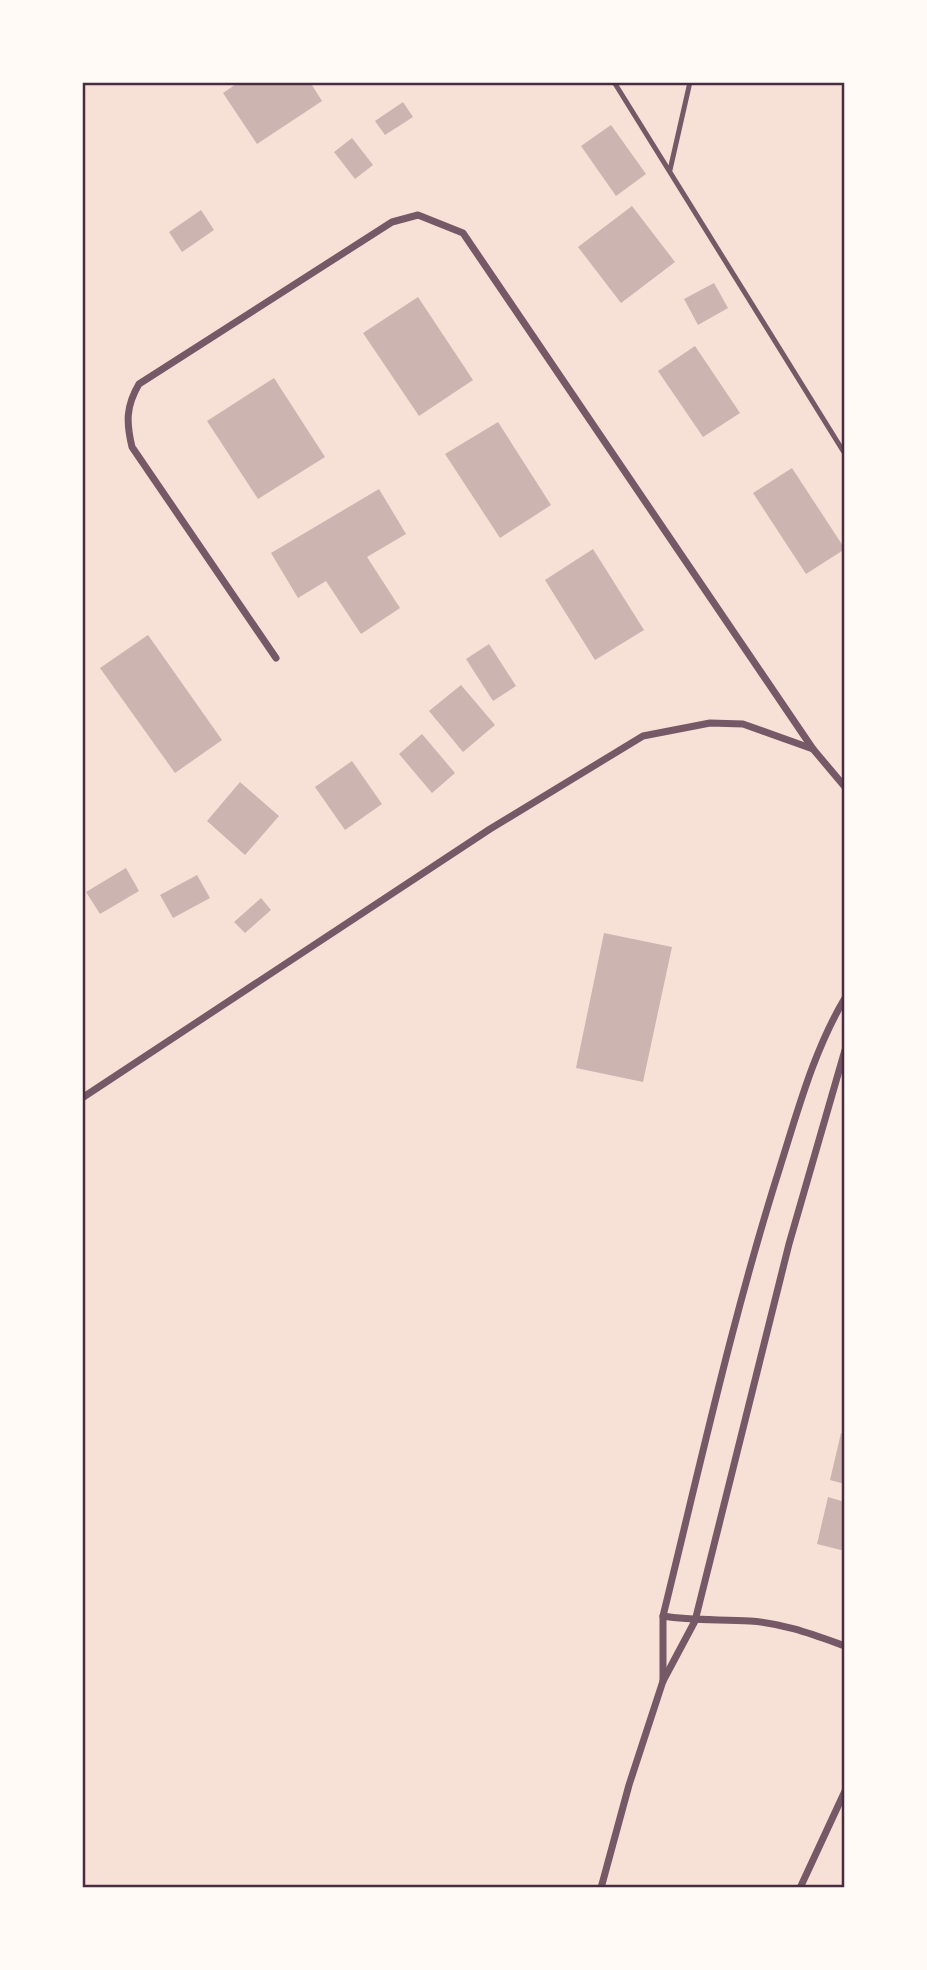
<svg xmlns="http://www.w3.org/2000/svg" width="927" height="1970" font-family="'IBM Plex Serif',serif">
<rect width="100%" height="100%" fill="#f7e1d7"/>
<!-- building -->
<g fill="#ccb4b1">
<path d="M 239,82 L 310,82 L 322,101 L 257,144 L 223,93 Z"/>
<path d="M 403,102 L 413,117 L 385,135 L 375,121 Z"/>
<path d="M 611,125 L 646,174 L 616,196 L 581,146 Z"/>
<path d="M 352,138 L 373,165 L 355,179 L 334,152 Z"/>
<path d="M 632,206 L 675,262 L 621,303 L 578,247 Z"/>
<path d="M 201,210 L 214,230 L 182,252 L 169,232 Z"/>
<path d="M 714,283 L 728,308 L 698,325 L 684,299 Z"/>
<path d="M 418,297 L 473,380 L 419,416 L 363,333 Z"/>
<path d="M 695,346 L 740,413 L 703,437 L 658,371 Z"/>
<path d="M 274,378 L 325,457 L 258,499 L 207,421 Z"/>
<path d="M 498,422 L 551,505 L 500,538 L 445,454 Z"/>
<path d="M 792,468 L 845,549 L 806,574 L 753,493 Z"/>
<path d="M 379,489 L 406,534 L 367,557 L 400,608 L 361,634 L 326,581 L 298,598 L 271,553 Z"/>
<path d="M 593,549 L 644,630 L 595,660 L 545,580 Z"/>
<path d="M 148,635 L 222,740 L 175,773 L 100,668 Z"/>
<path d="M 489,644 L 516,686 L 493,701 L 466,659 Z"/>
<path d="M 461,685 L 495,725 L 463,752 L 429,711 Z"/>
<path d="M 422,734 L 455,773 L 432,793 L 399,754 Z"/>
<path d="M 352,761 L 382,804 L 345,830 L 315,787 Z"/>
<path d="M 240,782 L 279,816 L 245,855 L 207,821 Z"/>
<path d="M 126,868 L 139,891 L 100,914 L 86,892 Z"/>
<path d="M 197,875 L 210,898 L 173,918 L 160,895 Z"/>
<path d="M 261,898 L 271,910 L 245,933 L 234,922 Z"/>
<path d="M 604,933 L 672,947 L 643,1082 L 576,1068 Z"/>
<path d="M 841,1433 L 845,1434 L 845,1484 L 830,1480 Z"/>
<path d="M 828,1497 L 845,1502 L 845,1551 L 817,1544 Z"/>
</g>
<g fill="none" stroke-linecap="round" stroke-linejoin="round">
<!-- service -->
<g stroke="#755966" stroke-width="5">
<path d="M 614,82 L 845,454"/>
<path d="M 670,170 L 690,82"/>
</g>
<!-- minor -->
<g stroke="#755966" stroke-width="7">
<path d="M 276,658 L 132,447 C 126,422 126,406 139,384 L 392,222 L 418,215 L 463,233 L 813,749 L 845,787"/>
<path d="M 82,1098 L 490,829 L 643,736 L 710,723 L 743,724 L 813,749"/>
<path d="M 663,1616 C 692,1621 720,1619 750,1621 C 783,1623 814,1635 845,1646"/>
<path d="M 663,1681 L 663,1616 C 700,1466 733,1315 780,1167 C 798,1110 814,1050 845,998"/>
<path d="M 601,1888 L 629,1785 L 663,1681 L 695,1621 L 789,1244 L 845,1050"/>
<path d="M 800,1888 L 845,1791"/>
</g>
</g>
<!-- border -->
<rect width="927" height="1970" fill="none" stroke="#fffaf5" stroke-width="168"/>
<rect x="84" y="84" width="759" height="1802" fill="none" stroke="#4a2c40" stroke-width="2.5"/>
</svg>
